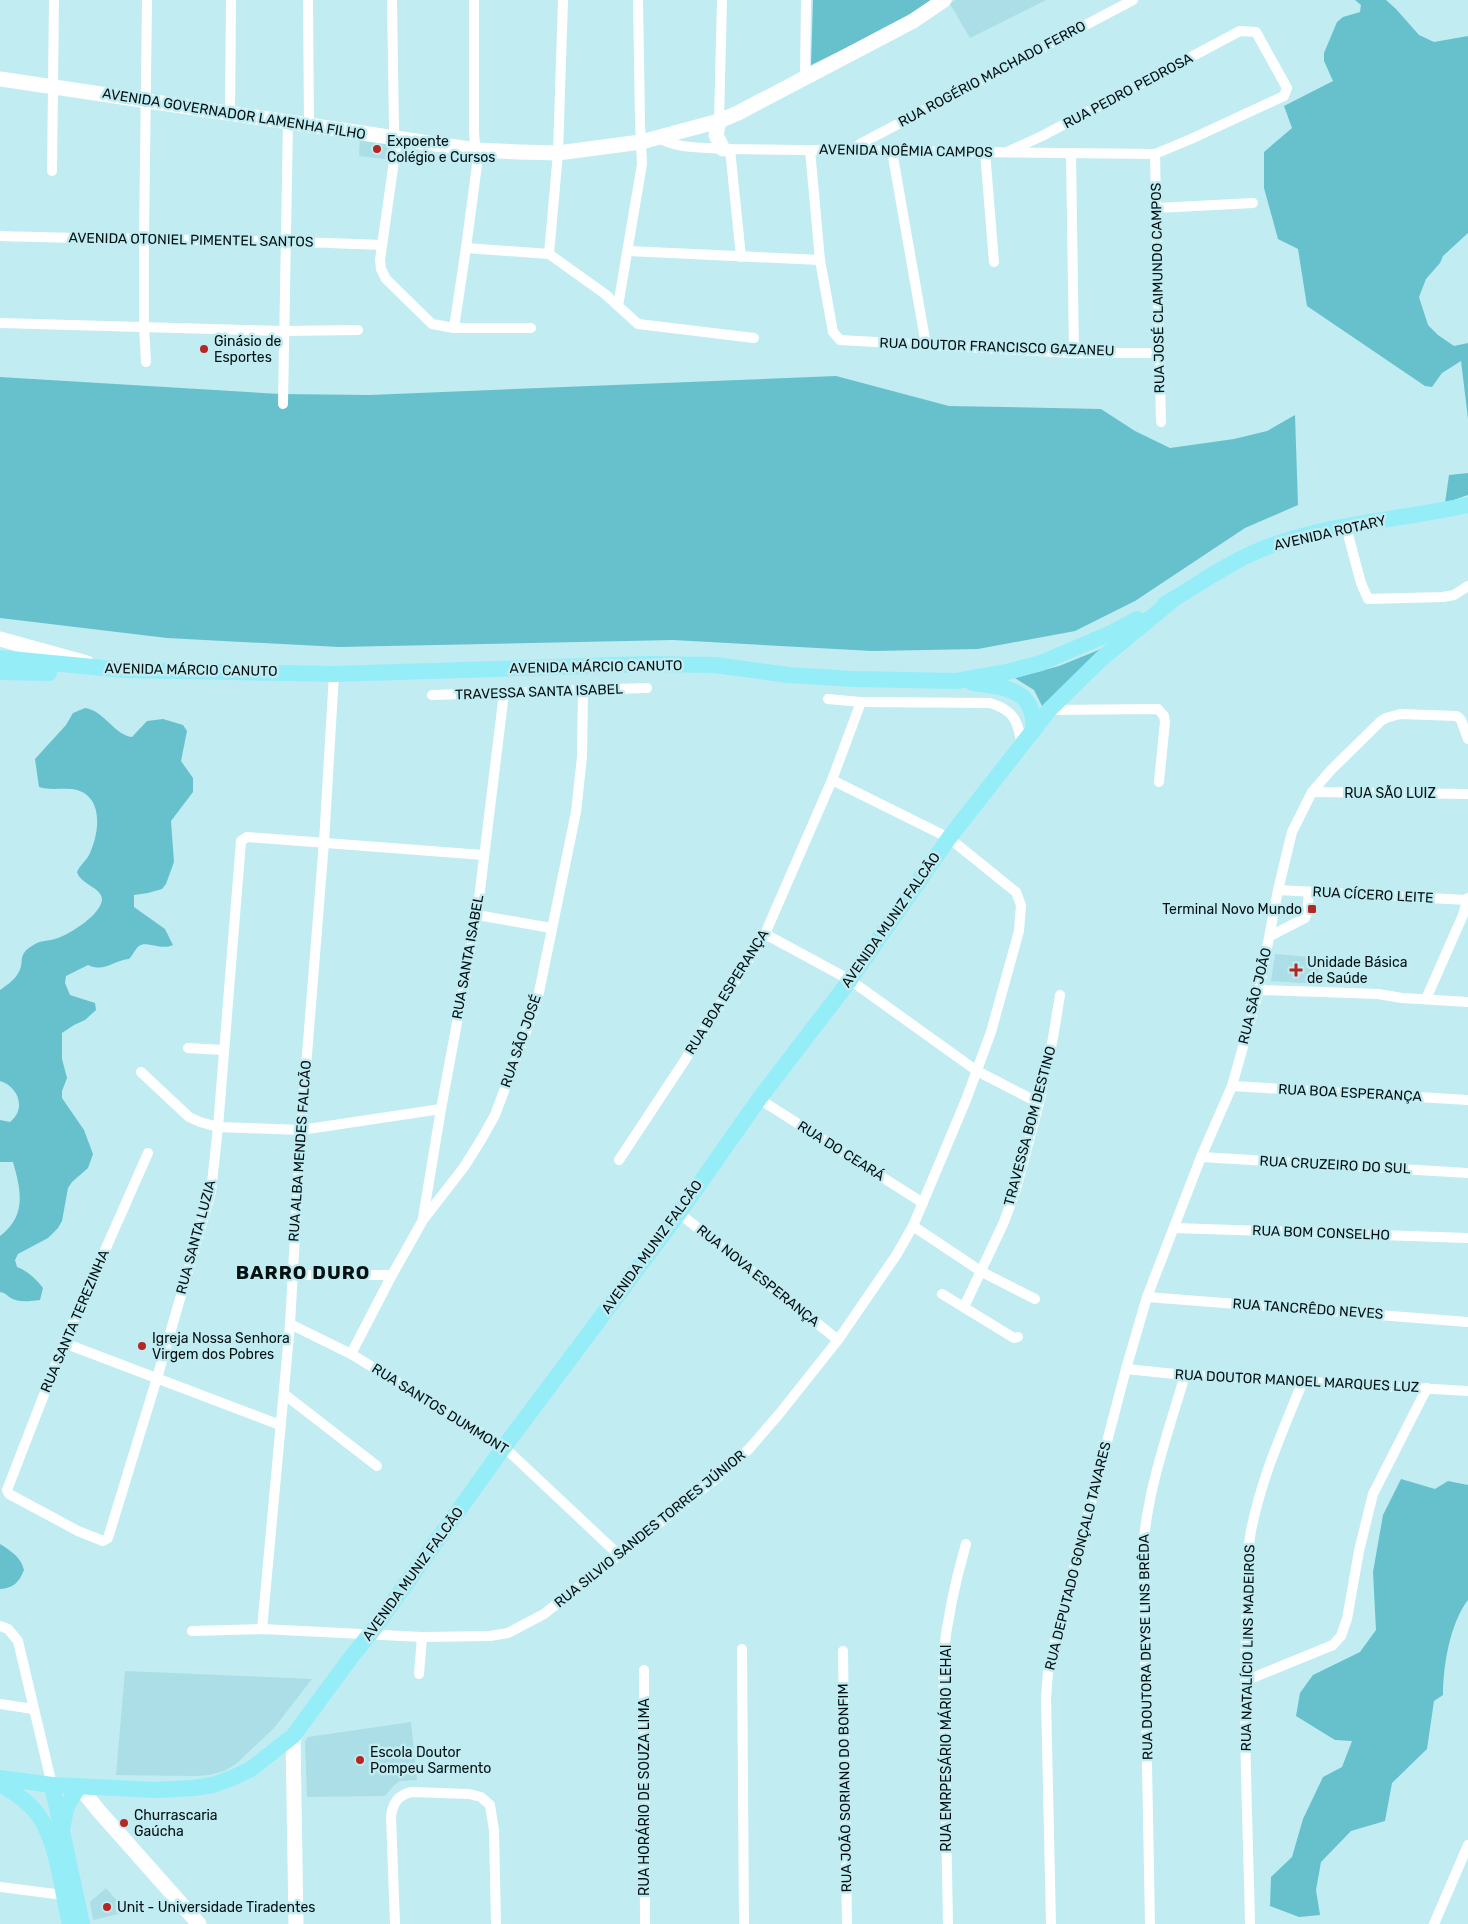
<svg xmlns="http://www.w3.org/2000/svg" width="1468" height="1924" font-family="Rubik,sans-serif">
<rect width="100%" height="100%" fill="#c1ecf2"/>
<!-- built -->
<g fill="#abdee6">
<path d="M 955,0 L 1046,0 L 970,38 L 950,4 Z"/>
<path d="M 360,137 L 396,141 L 393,160 L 359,156 Z"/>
<path d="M 1275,954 L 1320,958 L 1317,984 L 1271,981 Z"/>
<path d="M 125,1671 L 312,1679 L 274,1728 L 236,1764 L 224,1771 L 209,1775 L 195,1776 L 116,1775 Z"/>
<path d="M 411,1722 L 417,1780 L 400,1781 L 394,1785 L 385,1796 L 307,1797 L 305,1741 L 308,1737 Z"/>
<path d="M 106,1888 L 127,1912 L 93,1920 L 90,1902 Z"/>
</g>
<!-- green -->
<g fill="#67c1cd">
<path d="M 813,0 L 936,0 L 904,20 L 811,65 Z"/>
<path d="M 1355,0 L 1386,0 L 1396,9 L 1419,35 L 1434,42 L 1468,36 L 1468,233 L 1443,256 L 1440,263 L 1426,279 L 1419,297 L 1428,325 L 1438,335 L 1454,346 L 1468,343 L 1468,419 L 1461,361 L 1442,373 L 1432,387 L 1425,386 L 1307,306 L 1298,249 L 1278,239 L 1264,188 L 1264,152 L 1292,128 L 1284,106 L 1333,81 L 1324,61 L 1324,53 L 1337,22 L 1343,17 L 1360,12 L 1361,5 Z"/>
<path d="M 836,376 L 949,406 L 1101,409 L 1135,431 L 1170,448 L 1234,439 L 1267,431 L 1295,415 L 1298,505 L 1245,528 L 1135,601 L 1075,631 L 978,649 L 872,651 L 673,640 L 339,647 L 167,638 L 0,618 L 0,377 L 280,394 L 370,395 Z"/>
<path d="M 1468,473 L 1468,495 L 1445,503 L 1449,475 Z"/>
<path d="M 1106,647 L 1044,710 L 1034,690 L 1015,678 L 1059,666 Z"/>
<path d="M 85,708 C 105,711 114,735 132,737 L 147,721 L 163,719 L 183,725 L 187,731 L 181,761 L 193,778 L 193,792 L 171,821 L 174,862 L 166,884 L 162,889 L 148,893 L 134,895 L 134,907 L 165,929 L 173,945 C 161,951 146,940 139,946 C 135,949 133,955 129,959 C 114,960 105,973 88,965 L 66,976 L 65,983 L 70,995 L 95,1003 L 96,1010 L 85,1020 L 74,1025 L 62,1033 L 62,1059 L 67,1078 L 62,1091 L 62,1098 L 84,1130 L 93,1154 L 88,1168 L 72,1182 L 68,1188 L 62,1221 L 58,1228 L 48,1238 L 18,1254 L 15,1260 L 17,1267 C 28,1271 36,1279 43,1288 L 40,1300 C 31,1301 18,1303 11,1298 C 6,1295 6,1293 0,1292 L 0,1236 C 27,1216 21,1190 13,1162 L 0,1162 L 0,1120 L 10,1122 C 27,1109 18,1086 0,1081 L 0,990 C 6,986 13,981 17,975 C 27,961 14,956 35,944 C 42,940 50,941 58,938 C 70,934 102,914 102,899 C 101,887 81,885 77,872 C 80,865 87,860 90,853 C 99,833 104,798 77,790 C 64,787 51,791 39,787 L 35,759 L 66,725 L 73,713 Z"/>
<path d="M 1401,1479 L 1435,1489 L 1448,1481 L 1468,1485 L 1468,1600 C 1450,1623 1443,1666 1443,1695 L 1434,1701 L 1427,1749 L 1392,1783 L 1385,1821 L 1351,1831 L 1321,1862 L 1316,1890 L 1320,1915 L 1299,1917 L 1270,1906 L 1271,1877 L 1292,1857 L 1303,1819 L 1323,1777 L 1342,1767 L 1352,1741 L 1335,1740 L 1296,1716 L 1300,1693 L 1313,1675 L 1360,1652 L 1376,1630 L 1373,1572 L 1383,1515 Z"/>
<path d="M 0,1544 C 11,1551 21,1557 24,1570 C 19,1582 14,1588 0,1589 Z"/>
</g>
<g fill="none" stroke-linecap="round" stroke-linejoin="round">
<!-- street -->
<g stroke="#fff" stroke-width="10">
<path d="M 308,0 L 309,125"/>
<path d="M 392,0 L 394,128 L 396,147 L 380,260 L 381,269 L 386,279 L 432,324 L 454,328 L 531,328"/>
<path d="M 805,79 L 806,0"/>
<path d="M 230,113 L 231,0"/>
<path d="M 719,121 L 722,0"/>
<path d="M 659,138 C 677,149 702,147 723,149 L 1155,154 L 1191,139 L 1284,96 L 1287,88 L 1256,32 L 1240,31 L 1042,136 L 1007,152"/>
<path d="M 730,149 L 741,257"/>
<path d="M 810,150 L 820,260 L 833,332 L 840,340 L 1074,353 L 1159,353"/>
<path d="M 852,151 L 860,144 L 1133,0"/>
<path d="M 892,151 L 926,345"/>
<path d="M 985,152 L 994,262"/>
<path d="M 1071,153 L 1074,353"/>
<path d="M 1155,154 L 1161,422"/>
<path d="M 52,171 L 54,0"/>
<path d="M 1157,208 L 1253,203"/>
<path d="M 0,236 C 127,240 255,239 382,245"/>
<path d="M 466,248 L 549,254 L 605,294 L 638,324 L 754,338"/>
<path d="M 628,251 L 820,260"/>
<path d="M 549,254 L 558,153 L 563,0"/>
<path d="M 618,306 L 642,164 L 640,122 L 638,0"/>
<path d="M 0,323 L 283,331 L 358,330"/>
<path d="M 454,328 L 466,248 L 477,165 L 474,133 L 474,0"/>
<path d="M 146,362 L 144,326 L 144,240 L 147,0"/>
<path d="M 283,404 L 288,121"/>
<path d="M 1346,527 L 1361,583 L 1368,599 L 1443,597 L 1454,595 L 1468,586"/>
<path d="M 432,695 L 647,688"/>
<path d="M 828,699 L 861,702 L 990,703 C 1016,711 1018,722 1022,747"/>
<path d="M 1049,710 L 1158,709 L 1164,716 L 1165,722 L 1159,782"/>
<path d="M 1312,792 L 1468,794"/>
<path d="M 1278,890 L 1467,900"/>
<path d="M 477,915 L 551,928"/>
<path d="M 765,934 L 850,980 L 977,1071 L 1039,1103"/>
<path d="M 1270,936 L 1305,918 L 1307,913 L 1309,892"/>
<path d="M 1259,990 L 1378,994 L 1402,998 L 1468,1002"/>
<path d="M 1426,999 L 1463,915 L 1468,898"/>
<path d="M 188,1048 L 223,1050"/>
<path d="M 141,1072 L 189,1117 L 200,1122 L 218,1127 L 301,1130 L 441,1109"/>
<path d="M 1232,1086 L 1468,1100"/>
<path d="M 759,1099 L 923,1203"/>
<path d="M 148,1153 L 64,1343 L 7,1490 L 9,1494 L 78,1531 L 103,1541 L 108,1538 L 157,1378 L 211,1192 L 218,1127 L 241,841 L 247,837 L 483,855"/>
<path d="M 1201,1157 L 1468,1173"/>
<path d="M 619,1160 L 685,1060 L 765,934 L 832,780 L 861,702"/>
<path d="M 679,1213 L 838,1340"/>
<path d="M 423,1218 L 441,1109 L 477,915 L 504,693"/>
<path d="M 913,1226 L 982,1272 L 1035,1299"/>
<path d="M 1174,1228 L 1468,1238"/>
<path d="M 291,1275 L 392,1275"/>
<path d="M 942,1294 L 1014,1338 L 1018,1337"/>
<path d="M 1147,1297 L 1468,1322"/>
<path d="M 964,1307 L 1004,1222 L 1016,1189 L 1039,1103 L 1053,1038 L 1060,995"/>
<path d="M 290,1324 L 351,1354 L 504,1447 L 620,1556"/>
<path d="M 64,1343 L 280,1425"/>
<path d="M 351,1354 L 392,1275 L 423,1220 L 464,1167 L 481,1140 L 495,1115 L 526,1032 L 538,997 L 576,812 L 582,757 L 583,690"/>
<path d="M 1126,1369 L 1185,1375 L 1468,1391"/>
<path d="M 284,1394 L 377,1466"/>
<path d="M 0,1626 L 8,1629 L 18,1641 L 52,1785"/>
<path d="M 262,1629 L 290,1324 L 301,1130 L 324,842 L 334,674"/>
<path d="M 192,1631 L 262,1629 L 422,1637 L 490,1636 L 508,1633 L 544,1614 L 718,1477 L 749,1449 L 780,1413 L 838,1340 L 897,1254 L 913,1226 L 966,1100 L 991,1032 L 1019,931 L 1021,905 L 1016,892 L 949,838 L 832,780"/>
<path d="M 742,1649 L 744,1924"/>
<path d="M 843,1651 L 847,1924"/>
<path d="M 644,1670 L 645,1924"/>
<path d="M 419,1674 L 422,1637"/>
<path d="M 1245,1681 L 1333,1645 L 1341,1636 L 1347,1619 L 1359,1551 L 1373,1494 L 1427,1388"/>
<path d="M 0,1704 L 33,1709"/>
<path d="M 0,1887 L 63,1895"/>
<path d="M 395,1924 L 391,1816 C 393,1803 398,1795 412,1792 L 469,1794 L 481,1797 L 490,1805 L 494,1830 L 496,1924"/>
<path d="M 948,1924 L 943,1659 C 947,1619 955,1582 966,1544"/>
<path d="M 1051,1924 L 1046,1698 L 1048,1672 L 1056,1637 L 1126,1369 L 1147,1297 L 1201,1157 L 1232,1086 L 1259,990 L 1278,890 L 1292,832 L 1312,792 L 1331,770 L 1381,721 L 1386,718 L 1400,714 L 1457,716 L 1461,720 L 1468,739"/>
<path d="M 1150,1924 L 1143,1550 C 1147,1490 1168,1433 1185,1375"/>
<path d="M 1250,1924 C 1248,1827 1243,1730 1246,1633 C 1247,1600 1245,1564 1251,1531 C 1261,1479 1283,1430 1303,1381"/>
<path d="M 1434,1924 L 1468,1845"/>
</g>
<!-- secondary -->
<g stroke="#fff" stroke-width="15">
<path d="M 0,79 L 476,150 L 519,152 L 558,153 L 641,142 L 719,121 L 738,113 L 913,21 L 944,0"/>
<path d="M 719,121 L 716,135 L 723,149"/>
<path d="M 0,639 L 87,663"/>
<path d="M 293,1736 L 296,1924"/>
<path d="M 79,1786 L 98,1810 L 199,1924"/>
</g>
<!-- primary -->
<g stroke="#95edf8" stroke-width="16">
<path d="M 1165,604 C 1200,584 1234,558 1273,545 C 1336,523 1403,519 1468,505"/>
<path d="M 0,658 L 124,670 L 334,674 L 648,664 L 715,665 L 788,675 L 854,679 L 956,681 L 1007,672 L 1041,663 L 1113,632 L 1137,619"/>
<path d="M 0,672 L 49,673"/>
<path d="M 973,683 C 1006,687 1037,690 1033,731"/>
<path d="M 0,1778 L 52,1785 L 156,1790 L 193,1788 L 213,1785 L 232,1778 L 251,1769 L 293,1736 L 352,1656 L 370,1634 L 504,1447 L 679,1213 L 759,1099 L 847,984 L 949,838 L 1049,710 L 1101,659 L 1174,599"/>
<path d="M 0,1784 C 14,1792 30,1803 39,1816 C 58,1843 62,1892 70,1924"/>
<path d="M 52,1785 L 82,1924"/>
<path d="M 63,1825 L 66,1808 L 79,1786"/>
</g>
</g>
<!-- markers -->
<g fill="#b62723" stroke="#c1ecf2" stroke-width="2">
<circle cx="377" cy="149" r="5"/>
<circle cx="204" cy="349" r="5"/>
<rect x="1307" y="904" width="10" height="10" rx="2.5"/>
<path d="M1293.5 962.5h5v5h5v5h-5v5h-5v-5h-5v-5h5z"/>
<circle cx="142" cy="1346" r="5"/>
<circle cx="360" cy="1760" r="5"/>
<circle cx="124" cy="1823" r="5"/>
<circle cx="107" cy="1907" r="5"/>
</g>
<g text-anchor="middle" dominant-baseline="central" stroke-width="5" stroke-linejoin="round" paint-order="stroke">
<!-- street labels -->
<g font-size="14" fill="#031113" stroke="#c1ecf2">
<text transform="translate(992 74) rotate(-28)">RUA ROGÉRIO MACHADO FERRO</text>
<text transform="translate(1128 91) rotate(-28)">RUA PEDRO PEDROSA</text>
<text transform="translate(234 114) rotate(9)">AVENIDA GOVERNADOR LAMENHA FILHO</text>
<text transform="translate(906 151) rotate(1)">AVENIDA NOÊMIA CAMPOS</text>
<text transform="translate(191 240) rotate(1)">AVENIDA OTONIEL PIMENTEL SANTOS</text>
<text transform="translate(1158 288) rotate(-91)">RUA JOSÉ CLAIMUNDO CAMPOS</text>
<text transform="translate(997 347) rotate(2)">RUA DOUTOR FRANCISCO GAZANEU</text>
<text transform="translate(1330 533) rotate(-13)">AVENIDA ROTARY</text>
<text transform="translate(596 667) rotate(-1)">AVENIDA MÁRCIO CANUTO</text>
<text transform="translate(191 670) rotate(1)">AVENIDA MÁRCIO CANUTO</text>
<text transform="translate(539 692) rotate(-2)">TRAVESSA SANTA ISABEL</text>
<text x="1390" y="793">RUA SÃO LUIZ</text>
<text transform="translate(1373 895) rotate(3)">RUA CÍCERO LEITE</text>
<text transform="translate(891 920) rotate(-55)">AVENIDA MUNIZ FALCÃO</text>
<text transform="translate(468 957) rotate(-80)">RUA SANTA ISABEL</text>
<text transform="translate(727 992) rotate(-58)">RUA BOA ESPERANÇA</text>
<text transform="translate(1255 996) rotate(-76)">RUA SÃO JOÃO</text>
<text transform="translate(521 1041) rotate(-71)">RUA SÃO JOSÉ</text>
<text transform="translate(1350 1093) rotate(3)">RUA BOA ESPERANÇA</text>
<text transform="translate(1030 1126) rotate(-75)">TRAVESSA BOM DESTINO</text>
<text transform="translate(300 1151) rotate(-86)">RUA ALBA MENDES FALCÃO</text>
<text transform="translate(841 1151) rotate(32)">RUA DO CEARÁ</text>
<text transform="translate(1335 1165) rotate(3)">RUA CRUZEIRO DO SUL</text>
<text transform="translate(1321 1233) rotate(2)">RUA BOM CONSELHO</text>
<text transform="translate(196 1237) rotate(-75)">RUA SANTA LUZIA</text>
<text transform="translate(652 1247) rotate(-54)">AVENIDA MUNIZ FALCÃO</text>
<text transform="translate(758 1276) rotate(39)">RUA NOVA ESPERANÇA</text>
<text transform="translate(1308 1309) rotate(4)">RUA TANCRÊDO NEVES</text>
<text transform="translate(75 1321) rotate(-67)">RUA SANTA TEREZINHA</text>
<text transform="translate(1297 1381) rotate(3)">RUA DOUTOR MANOEL MARQUES LUZ</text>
<text transform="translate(440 1409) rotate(32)">RUA SANTOS DUMMONT</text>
<text transform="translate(650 1529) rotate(-39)">RUA SILVIO SANDES TORRES JÚNIOR</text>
<text transform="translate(1078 1556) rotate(-76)">RUA DEPUTADO GONÇALO TAVARES</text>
<text transform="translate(413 1574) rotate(-54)">AVENIDA MUNIZ FALCÃO</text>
<text transform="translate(1146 1647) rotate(-91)">RUA DOUTORA DEYSE LINS BRÊDA</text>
<text transform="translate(1248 1648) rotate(-89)">RUA NATALÍCIO LINS MADEIROS</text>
<text transform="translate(946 1748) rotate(-90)">RUA EMRPESÁRIO MÁRIO LEHAI</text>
<text transform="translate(845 1788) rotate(-91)">RUA JOÃO SORIANO DO BONFIM</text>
<text transform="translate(644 1797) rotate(-90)">RUA HORÁRIO DE SOUZA LIMA</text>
</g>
<!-- poi labels -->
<g font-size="14" fill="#031113" stroke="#c1ecf2" text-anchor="start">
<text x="387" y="141">Expoente<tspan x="387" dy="16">Colégio e Cursos</tspan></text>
<text x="214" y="341">Ginásio de<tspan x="214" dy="16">Esportes</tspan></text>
<text x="1302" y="909" text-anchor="end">Terminal Novo Mundo</text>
<text x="1307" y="962">Unidade Básica<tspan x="1307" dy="16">de Saúde</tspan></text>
<text x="152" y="1338">Igreja Nossa Senhora<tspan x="152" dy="16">Virgem dos Pobres</tspan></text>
<text x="370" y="1752">Escola Doutor<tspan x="370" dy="16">Pompeu Sarmento</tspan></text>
<text x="134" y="1815">Churrascaria<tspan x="134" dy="16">Gaúcha</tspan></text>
<text x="117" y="1907">Unit - Universidade Tiradentes</text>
</g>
<!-- district labels -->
<g font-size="19" font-weight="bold" letter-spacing="1" fill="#031113" stroke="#c1ecf2">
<text x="303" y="1272">BARRO DURO</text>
</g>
</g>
</svg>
